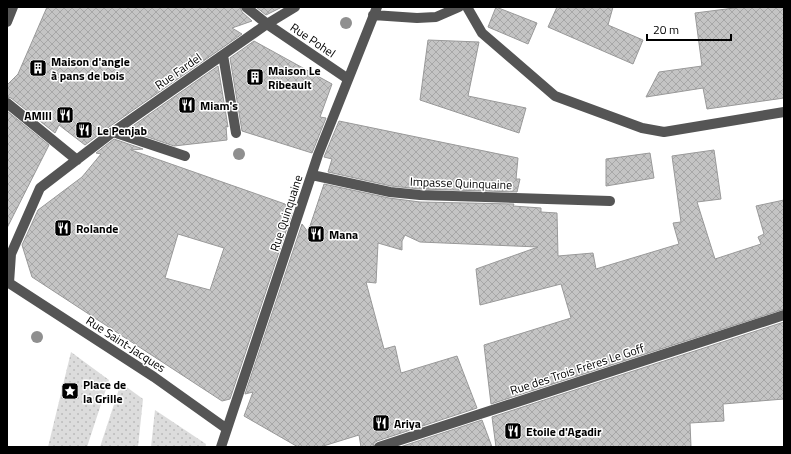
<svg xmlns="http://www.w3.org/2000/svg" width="791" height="454" viewBox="0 0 791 454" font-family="'Titillium Web',sans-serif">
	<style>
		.grass { fill: url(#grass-dots) }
		.building { fill: url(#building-cross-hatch); stroke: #999; fill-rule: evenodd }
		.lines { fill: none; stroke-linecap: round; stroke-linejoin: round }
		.minor { stroke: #555; stroke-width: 10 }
		.tree { fill: #8f8f8f }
		.labels { text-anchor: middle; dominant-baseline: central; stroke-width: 3; stroke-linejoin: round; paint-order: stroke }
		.street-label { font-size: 12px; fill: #000; stroke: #fff }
		.poi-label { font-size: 12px; font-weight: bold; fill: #000; stroke: #fff; text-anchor: start }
	</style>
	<defs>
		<pattern id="grass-dots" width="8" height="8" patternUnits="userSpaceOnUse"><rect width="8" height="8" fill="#dcdcdc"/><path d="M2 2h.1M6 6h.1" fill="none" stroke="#bbb" stroke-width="1.8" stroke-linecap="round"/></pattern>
		<pattern id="building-cross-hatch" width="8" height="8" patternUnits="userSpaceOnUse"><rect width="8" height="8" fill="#c4c4c4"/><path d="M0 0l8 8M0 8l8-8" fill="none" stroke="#a7a7a7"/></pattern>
	</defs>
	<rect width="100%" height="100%" fill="#fff"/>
	<path class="grass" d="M71 352 109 380 87 447H48Z
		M121 383 143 399 138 447H100Z
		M155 410 206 444 205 447H151Z"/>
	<path class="building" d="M47 7H240L242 12 252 21 232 28 242 34 109 127 85 145 59 125 55 133 11 98 7 97V85L18 74Z
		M256 7H282L266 15Z
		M496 7 537 23 528 44 488 27Z
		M557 7H613L608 25 643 40 633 64 548 27Z
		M742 7H784V98L707 109 703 88 646 97 659 72 702 66 695 13Z
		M428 40 479 42 468 96 526 108 519 133 420 100Z
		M254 41 332 84 320 117 326 118 312 153 242 131 230 58Z
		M218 66 228 127 226 126 227 140 174 146 127 130Z
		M7 111 49 145 7 228Z
		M339 121 518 158 516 179H520L517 192 420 189 391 186 328 172 332 159 324 157Z
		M114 139 143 149 131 150 285 204 292 213 230 399 222 401 32 277 22 245 38 210 82 177 101 154 96 153ZM178 234 224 248 210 290 165 278Z
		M714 150 721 199 697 202 715 259 761 244 758 237 764 234 756 206 784 200V309L491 404 484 345 571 318 561 284 480 305 476 269 538 247 420 242 405 235 402 241V250L378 243 376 283 366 282 384 349 395 346 401 373 457 356 477 408 377 441 374 443 373 447H361L359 435 320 447H298L244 416 253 392 245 394 302 224 308 232 324 184 389 198 420 202 514 204 513 206 541 208V212L557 213 558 256 593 253 596 269 679 244 673 223 681 222 672 156Z
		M650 153 654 178 606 186V159Z
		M784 322V399L723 404 724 421 690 423 691 447H496L492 417Z
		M482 420 492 447H400Z"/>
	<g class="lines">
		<path class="minor" d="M246 7 267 24 348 79
			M467 7 482 33 555 96 642 128 664 132 784 112
			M373 15 417 18 436 17 459 7
			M7 22 13 7
			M223 55 236 133
			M7 103 77 160
			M113 132 185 156
			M312 175 390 192 420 195 610 201
			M9 283 11 254 40 188 113 132 267 24 295 7
			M9 283 154 377 227 429
			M221 447 318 155 377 7
			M379 447 784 315"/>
	</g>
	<g class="tree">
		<circle cx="346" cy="23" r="6"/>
		<circle cx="239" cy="154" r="6"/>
		<circle cx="37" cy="337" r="6"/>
	</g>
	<defs>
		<symbol id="building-square" viewBox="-11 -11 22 22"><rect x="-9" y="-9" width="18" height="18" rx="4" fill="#000" stroke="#fff"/><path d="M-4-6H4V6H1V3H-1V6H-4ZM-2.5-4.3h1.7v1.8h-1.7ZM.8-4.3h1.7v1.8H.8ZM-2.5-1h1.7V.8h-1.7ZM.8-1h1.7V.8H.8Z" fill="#fff"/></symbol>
		<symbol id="restaurant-square" viewBox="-11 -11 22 22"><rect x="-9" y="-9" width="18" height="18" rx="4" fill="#000" stroke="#fff"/><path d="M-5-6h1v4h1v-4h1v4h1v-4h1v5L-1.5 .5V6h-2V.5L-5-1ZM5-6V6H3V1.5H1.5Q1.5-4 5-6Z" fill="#fff"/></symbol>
		<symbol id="sight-square" viewBox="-11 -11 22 22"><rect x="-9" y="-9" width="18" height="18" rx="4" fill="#000" stroke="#fff"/><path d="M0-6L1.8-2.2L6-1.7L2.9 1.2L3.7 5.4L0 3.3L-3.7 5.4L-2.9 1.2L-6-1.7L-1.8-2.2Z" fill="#fff"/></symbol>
	</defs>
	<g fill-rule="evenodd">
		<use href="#building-square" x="28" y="58" width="20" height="20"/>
		<use href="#building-square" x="245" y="67" width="20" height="20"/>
		<use href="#restaurant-square" x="177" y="95" width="20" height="20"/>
		<use href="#restaurant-square" x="55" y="105" width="20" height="20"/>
		<use href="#restaurant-square" x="74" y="120" width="20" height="20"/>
		<use href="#restaurant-square" x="53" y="218" width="20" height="20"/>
		<use href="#restaurant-square" x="306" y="224" width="20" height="20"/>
		<use href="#sight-square" x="60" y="381" width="20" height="20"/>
		<use href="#restaurant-square" x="371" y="413" width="20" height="20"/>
		<use href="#restaurant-square" x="503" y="421" width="20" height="20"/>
	</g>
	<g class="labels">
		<g class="street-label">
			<text transform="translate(313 40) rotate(34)">Rue Pohel</text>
			<text transform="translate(178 71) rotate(-35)">Rue Fardel</text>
			<text transform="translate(461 183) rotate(2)">Impasse Quinquaine</text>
			<text transform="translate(286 213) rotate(-72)">Rue Quinquaine</text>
			<text transform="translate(126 344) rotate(33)">Rue Saint-Jacques</text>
			<text transform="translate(577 369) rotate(-18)">Rue des Trois Frères Le Goff</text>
		</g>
		<g class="poi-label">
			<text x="51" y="61">Maison d'angle<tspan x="51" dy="14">à pans de bois</tspan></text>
			<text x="268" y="70">Maison Le<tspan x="268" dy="14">Ribeault</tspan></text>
			<text x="200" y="105">Miam's</text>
			<text x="52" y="115" text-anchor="end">AMIII</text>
			<text x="97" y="130">Le Penjab</text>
			<text x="76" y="228">Rolande</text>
			<text x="329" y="234">Mana</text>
			<text x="83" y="384">Place de<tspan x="83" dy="14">la Grille</tspan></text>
			<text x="394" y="423">Ariya</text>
			<text x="526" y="431">Etoile d'Agadir</text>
		</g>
	</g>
	<rect width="791" height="454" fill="none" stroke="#000000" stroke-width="16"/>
	<path d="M647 34v6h84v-6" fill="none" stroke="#000000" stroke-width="2"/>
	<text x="653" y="34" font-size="12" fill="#000000" stroke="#ffffff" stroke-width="3" paint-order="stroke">20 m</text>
</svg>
